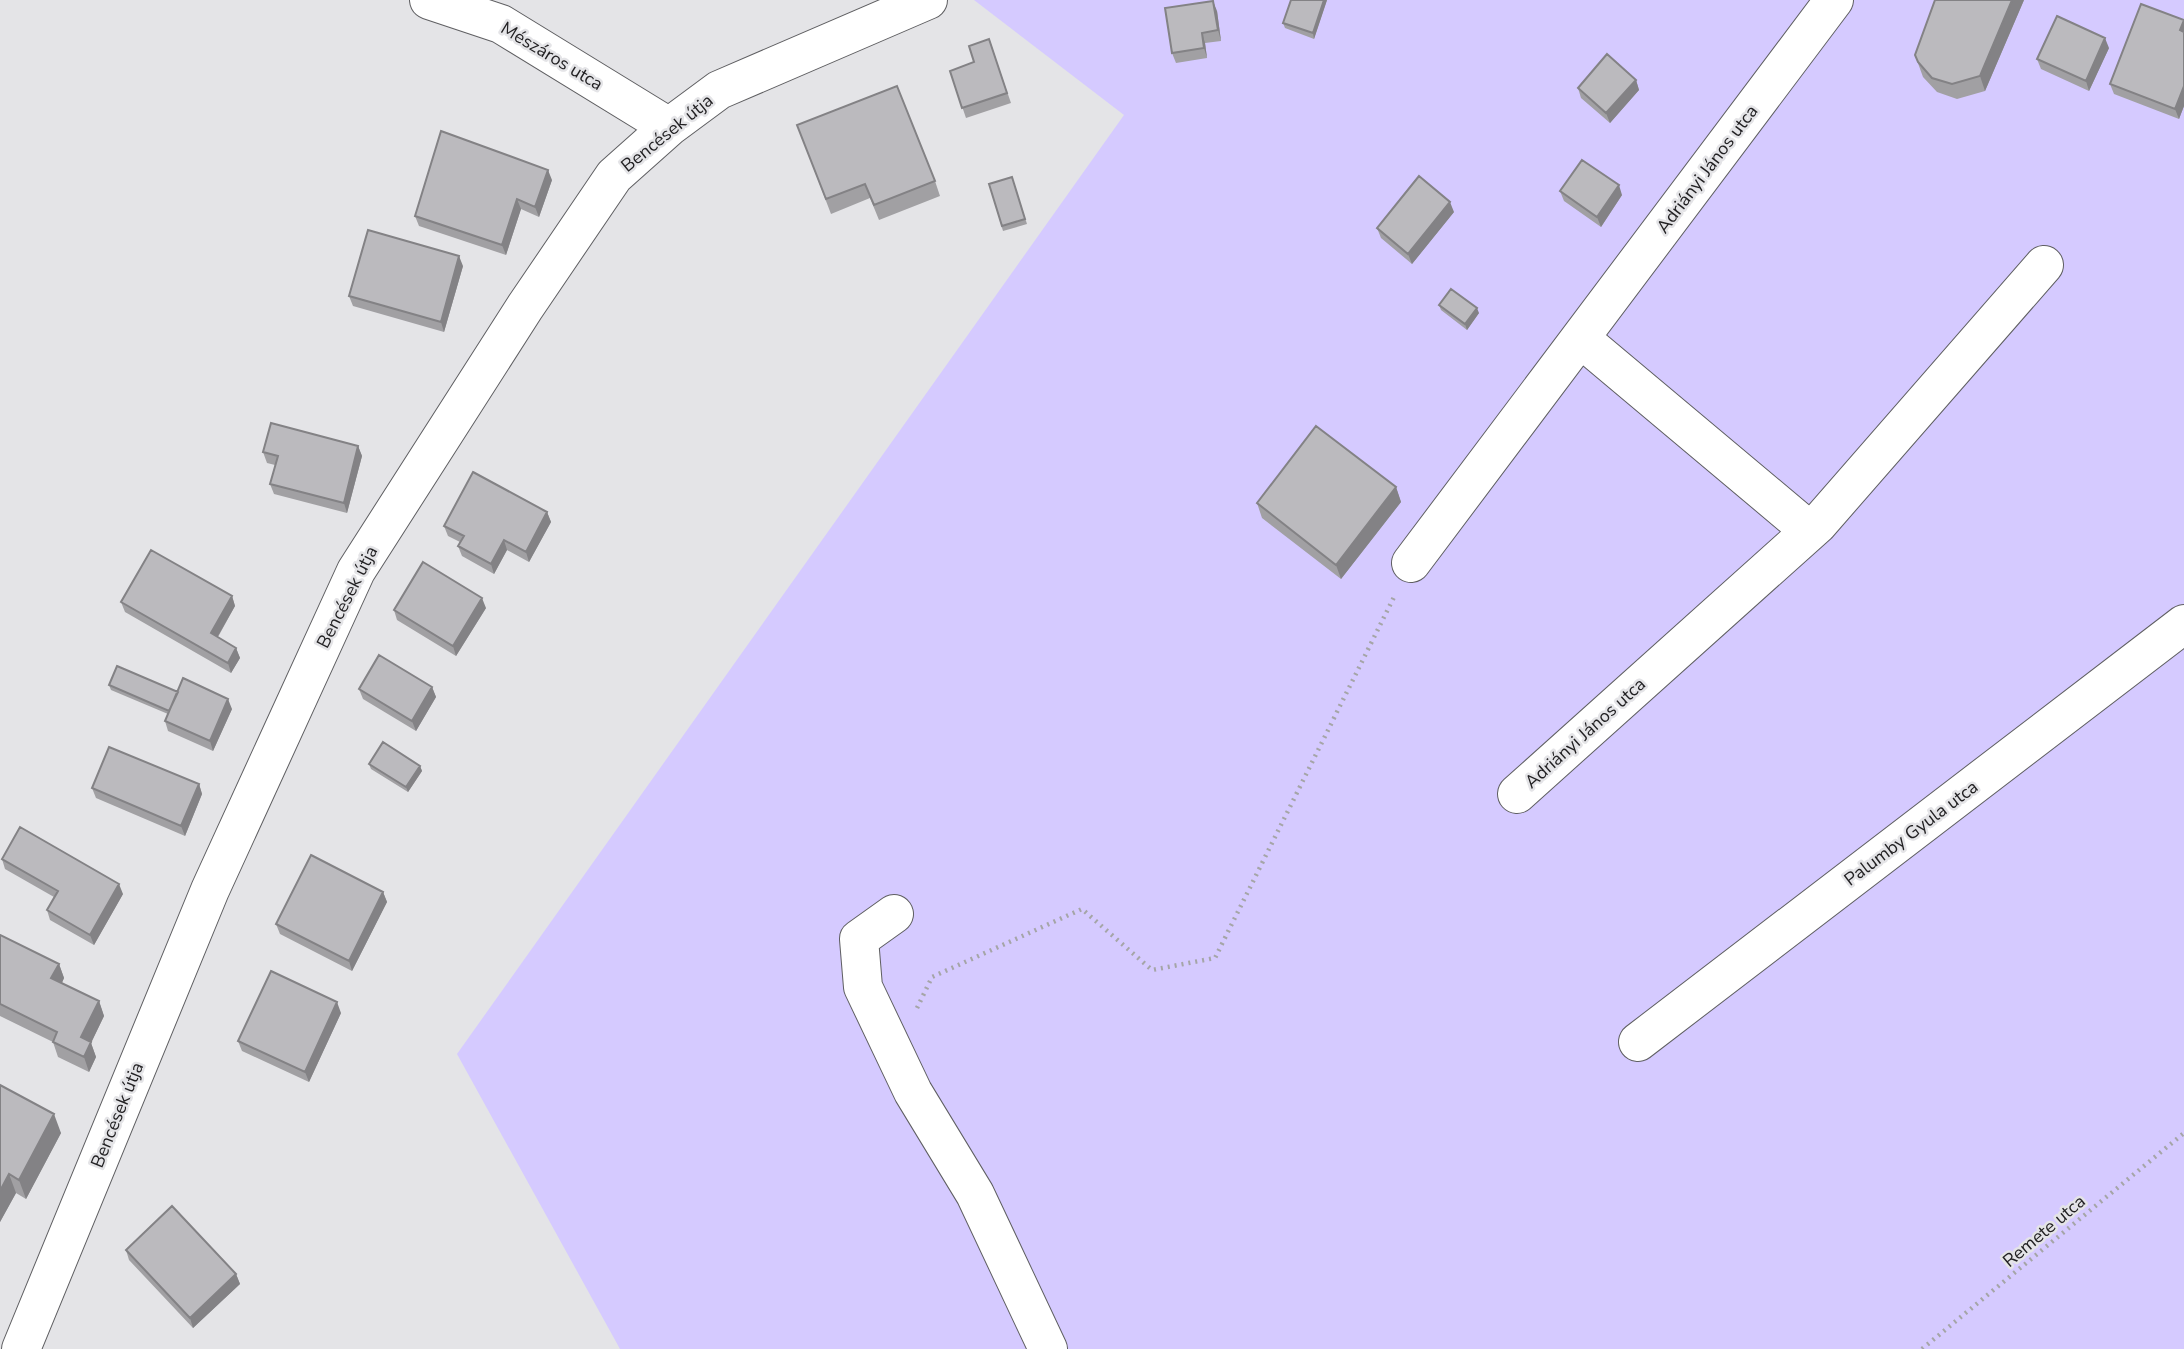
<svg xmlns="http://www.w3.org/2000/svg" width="2184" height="1349" viewBox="0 0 2184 1349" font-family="'Nunito Sans',sans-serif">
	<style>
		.green { fill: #d5caff }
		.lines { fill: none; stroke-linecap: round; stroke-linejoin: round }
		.minor-casing { stroke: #5f5f62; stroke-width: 40 }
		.path { stroke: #a5a5a7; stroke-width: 4.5; stroke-dasharray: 2 5; stroke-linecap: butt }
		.minor { stroke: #fff; stroke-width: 38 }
		.wall { fill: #a1a0a3 }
		.shaded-wall { fill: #838285 }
		.building { fill: #bbbabe; stroke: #838285; stroke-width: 2 }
		.labels { text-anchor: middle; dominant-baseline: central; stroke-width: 5; stroke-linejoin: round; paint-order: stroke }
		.street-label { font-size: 18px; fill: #222123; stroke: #e4e4e7 }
	</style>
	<rect width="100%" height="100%" fill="#e4e4e7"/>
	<path class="green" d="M974 0H2184V1349H620L457 1054 1124 115Z"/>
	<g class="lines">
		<defs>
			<path id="minor" d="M429 0 501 24 669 127
				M1580 338 1810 531
				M1411 563 1834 0
				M1517 794 1818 524 2044 265
				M894 914 859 939 863 987 913 1092 975 1194 1048 1349
				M1638 1042 2184 624
				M21 1349 210 890 356 571 525 307 614 176 669 127 719 90 928 0"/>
		</defs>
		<use href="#minor" class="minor-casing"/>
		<path class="path" d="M917 1008 932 977 1082 909 1152 970 1215 958 1395 595
			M1922 1349 2184 1133"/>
		<use href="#minor" class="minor"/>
	</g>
	<path class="wall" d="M1327 0 1314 39 1285 28 1283 23Z
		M2024 0 1985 91 1957 99 1937 92 1923 77 1915 55Z
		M1217 11 1221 41 1205 43 1207 58 1176 63 1172 53Z
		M2184 20V106L2179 119 2114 94 2110 84Z
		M989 39 1011 103 966 118 950 71 974 62Z
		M2109 48 2089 91 2041 69 2037 59Z
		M1636 80 1639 90 1610 123 1581 98 1578 88Z
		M797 125 935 181 940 196 879 220 870 198 831 214Z
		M1012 177 1027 224 1003 231 989 184Z
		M552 180 539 217 521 209 506 255 419 226 415 216Z
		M1560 191 1622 195 1601 227 1564 201Z
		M1454 212 1412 264 1381 238 1377 228Z
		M463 266 444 332 353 306 349 296Z
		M1439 305 1479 313 1467 330 1441 310Z
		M358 446 362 456 347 513 274 494 270 484 275 465 267 463 263 452Z
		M1396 487 1401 502 1341 579 1262 518 1257 503Z
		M547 512 551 522 529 562 507 550 494 574 462 556 458 546 460 542 448 536 444 526Z
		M232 596 235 606 218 637 236 648 240 658 231 673 125 612 121 602Z
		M486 608 456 656 397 620 394 610Z
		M109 685 178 692 232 709 213 751 168 731 165 721 168 714 111 690Z
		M432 687 436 697 416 731 363 699 359 689Z
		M369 764 420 766 422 771 408 792 371 769Z
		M199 784 202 794 185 836 96 798 92 788Z
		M2 859 123 894 94 945 50 920 47 910 54 897 5 869Z
		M383 892 387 902 352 971 280 934 276 924Z
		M0 935 59 964 64 978 62 983 99 1001 104 1016 91 1043 96 1057 89 1072 58 1057 53 1042 0 1016Z
		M341 1013 309 1082 242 1051 238 1041Z
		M0 1085 61 1133 26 1199 16 1193 0 1222Z
		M126 1250 236 1274 240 1284 193 1328 129 1260Z"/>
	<path class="shaded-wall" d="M1324 0H1327L1314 39 1313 33Z
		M2012 0H2024L1985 91 1980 76Z
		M1213 1 1217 11 1221 41 1218 30Z
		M2184 20V39L2180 30Z
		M1202 33 1205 43 1207 58 1204 48Z
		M2105 38 2109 48 2089 91 2086 81Z
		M1636 80 1639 90 1610 123 1606 113Z
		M2184 86V106L2179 119 2175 109Z
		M548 170 552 180 539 217 535 207Z
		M1619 185 1622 195 1601 227 1597 217Z
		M517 199 521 209 506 255 502 245Z
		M1450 202 1454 212 1412 264 1408 254Z
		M459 256 463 266 444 332 441 322Z
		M1477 308 1479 313 1467 330 1465 324Z
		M358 446 362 456 347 513 344 503Z
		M1396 487 1401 502 1341 579 1336 565Z
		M547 512 551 522 529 562 526 552Z
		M504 540 507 550 494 574 491 564Z
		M232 596 235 606 214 643 211 633Z
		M482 598 486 608 456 656 453 646Z
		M236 648 240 658 231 673 228 663Z
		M432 687 436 697 416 731 412 721Z
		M228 699 232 709 213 751 210 741Z
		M420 766 422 771 408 792 406 787Z
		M199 784 202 794 185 836 181 826Z
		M119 884 123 894 94 945 90 935Z
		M383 892 387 902 352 971 349 961Z
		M59 964 64 978 57 993 51 978Z
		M99 1001 104 1016 91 1043 96 1057 89 1072 84 1057 81 1037Z
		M337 1002 341 1013 309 1082 305 1072Z
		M54 1114 61 1133 26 1199 19 1180Z
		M9 1174 16 1193 0 1222V1191Z
		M236 1274 240 1284 193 1328 190 1318Z"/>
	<path class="building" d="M1291 0H1324L1313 33 1283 23Z
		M1935 0H2012L1980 76 1952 84 1932 78 1918 62 1915 55Z
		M1213 1 1218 30 1202 33 1204 48 1172 53 1165 8Z
		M2141 4 2184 20 2180 30 2184 32V86L2175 109 2110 84Z
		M2057 16 2105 38 2086 81 2037 59Z
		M989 39 1007 93 962 108 950 71 974 62 969 46Z
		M1607 54 1636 80 1606 113 1578 88Z
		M897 86 935 181 874 205 865 184 826 199 797 125Z
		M441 131 548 170 535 207 517 199 502 245 415 216Z
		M1582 160 1619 185 1597 217 1560 191Z
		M1419 176 1450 202 1408 254 1377 228Z
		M1012 177 1025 219 1002 226 989 184Z
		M368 230 459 256 441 322 349 296Z
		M1451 289 1477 308 1465 324 1439 305Z
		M271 423 358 446 344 503 270 484 278 456 263 452Z
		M1316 426 1396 487 1336 565 1257 503Z
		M473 472 547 512 526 552 504 540 491 564 458 546 464 536 444 526Z
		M151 550 232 596 211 633 236 648 228 663 121 602Z
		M423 562 482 598 453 646 394 610Z
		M379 655 432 687 412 721 359 689Z
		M117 666 178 692 169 711 109 685Z
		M183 678 228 699 210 741 165 721Z
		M383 742 420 766 406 787 369 764Z
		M109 747 199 784 181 826 92 788Z
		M20 827 119 884 90 935 47 910 58 891 2 859Z
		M311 855 383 892 349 961 276 924Z
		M0 935 59 964 51 978 99 1001 81 1037 91 1042 84 1057 53 1042 57 1032 0 1004Z
		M271 971 337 1002 305 1072 238 1041Z
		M0 1085 54 1114 19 1180 9 1174 0 1191Z
		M172 1206 236 1274 190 1318 126 1250Z"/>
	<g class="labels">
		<g class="street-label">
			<text transform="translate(552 56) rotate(31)">Mészáros utca</text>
			<text transform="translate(667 133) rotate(-39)">Bencések útja</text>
			<text transform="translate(1707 169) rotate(-53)">Adriányi János utca</text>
			<text transform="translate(347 597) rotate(-63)">Bencések útja</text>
			<text transform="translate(1585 733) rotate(-42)">Adriányi János utca</text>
			<text transform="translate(1911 833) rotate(-37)">Palumby Gyula utca</text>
			<text transform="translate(117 1115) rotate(-68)">Bencések útja</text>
			<text transform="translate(2044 1231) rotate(-40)">Remete utca</text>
		</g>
	</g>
</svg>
